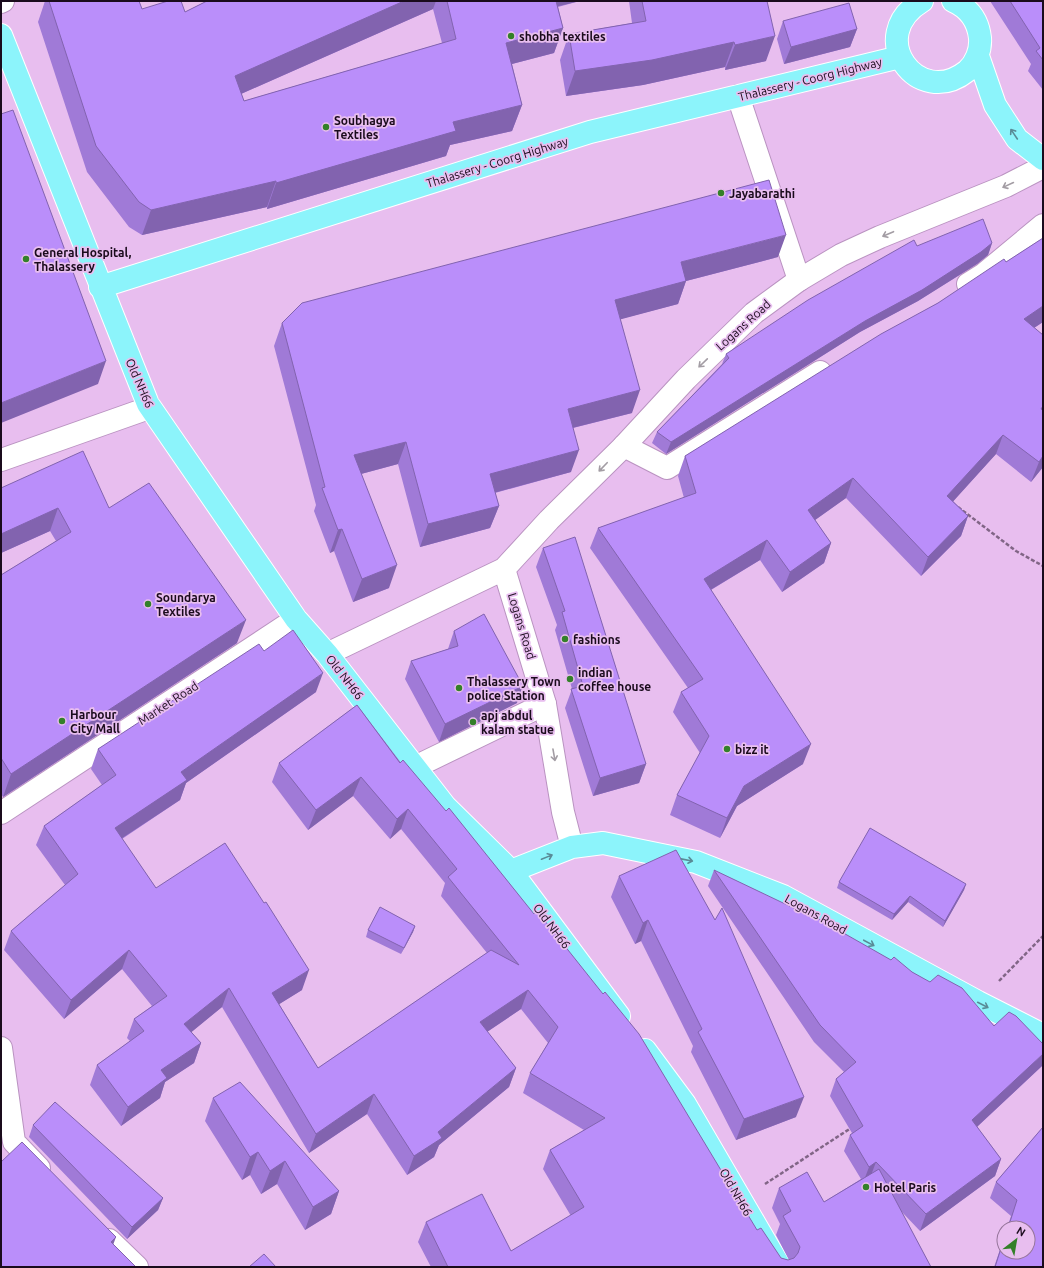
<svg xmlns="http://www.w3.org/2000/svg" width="1044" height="1268" viewBox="0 0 1044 1268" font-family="Ubuntu,sans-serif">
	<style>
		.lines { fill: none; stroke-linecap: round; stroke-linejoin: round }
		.minor-casing { stroke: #ba93c1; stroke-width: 24 }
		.tertiary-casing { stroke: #ba93c1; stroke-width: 24 }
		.primary-casing { stroke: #fff; stroke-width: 24 }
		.path { stroke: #816586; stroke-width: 2.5; stroke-dasharray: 4 2; stroke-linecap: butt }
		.minor { stroke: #fff; stroke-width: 22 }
		.tertiary { stroke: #fff; stroke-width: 22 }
		.primary { stroke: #8cf4fb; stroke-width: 22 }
		.wall { fill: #a07ad7; fill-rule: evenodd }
		.shaded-wall { fill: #8263af }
		.building { fill: #ba8efa; stroke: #8263af }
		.oneway { stroke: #598b97 }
		.oneway2 { stroke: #a39da4 }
		.poi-dot { fill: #338029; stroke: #e8beef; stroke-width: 1.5 }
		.labels { text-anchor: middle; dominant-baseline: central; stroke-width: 3.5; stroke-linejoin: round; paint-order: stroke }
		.poi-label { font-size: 12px; font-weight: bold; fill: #1a0b1c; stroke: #e8beef; text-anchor: start }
		.street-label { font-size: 12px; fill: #1a0b1c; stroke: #e8beef }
	</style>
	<rect width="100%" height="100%" fill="#e8beef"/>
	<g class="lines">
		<defs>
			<path id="minor" d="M1 2 3 1
				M738 96 799 280
				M968 284 984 274 1043 225
				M624 446 667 468 820 372
				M1 460 143 410 148 404
				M415 767 545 704
				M1 813 296 619
				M1 1048 14 1142 39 1168
				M109 1240 137 1267"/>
			<path id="tertiary" d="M504 569 545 704 563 812 572 847
				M327 654 504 569 549 520 624 446 686 379 754 313 799 280 841 255 880 237 1006 186 1043 167"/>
			<path id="primary" d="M922 1C864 36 918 110 967 71 976 63 981 50 980 38 978 20 969 8 953 1
				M1 35 148 404 296 619 327 654 445 806 511 871 619 1016
				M978 56 995 105 1017 139 1043 159
				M100 287 590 132 900 57
				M511 871 572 847 603 843 696 862 783 896 978 1002 1043 1035
				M645 1050 685 1104 780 1267"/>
		</defs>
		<use href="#minor" class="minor-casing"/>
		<use href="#tertiary" class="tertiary-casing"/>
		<use href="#primary" class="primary-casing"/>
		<path class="path" d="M958 507 1016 551 1043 566
			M999 981 1043 936
			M765 1184 851 1128"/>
		<use href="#minor" class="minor"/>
		<use href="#tertiary" class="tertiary"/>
		<use href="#primary" class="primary"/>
	</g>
	<path class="wall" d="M45 1H139L142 9 185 12 207 1H580L558 7 563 28 554 53 512 64 522 105 512 131 450 145 446 156 267 209V207L142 235 129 227 87 172 38 22ZM433 9 442 43 244 101 241 94Z
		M629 1H767L766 61 725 70V67L643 85 566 96 560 60 569 34 632 23Z
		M990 1H1043V90L1028 71 1031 64Z
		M783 21 857 29 850 47 784 64 777 39Z
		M1043 238V322L1034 328 1043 335V467L1031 482 996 454 953 501 968 516 961 536 921 576 846 498 815 520 831 543 824 563 782 592 760 560 711 590 803 764 737 806 720 838 670 815 677 795 700 753 673 712 681 692 688 688 590 548 598 528 684 498 678 476 685 456 938 303 1006 262Z
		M992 243 988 255 977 264 918 301 860 332 666 454 652 443 657 432 722 364 726 354 917 246Z
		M778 257 686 281 678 304 620 319 632 413 573 428 571 472 495 493 499 506 490 528 420 547 398 464 361 474 389 588 353 602 334 551 330 553 314 511 316 505 274 346 282 323Z
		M1 488 109 508 237 643 3 797 1 794V575L56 541 50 531 1 553Z
		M543 548 646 764 639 783 593 796 565 708 572 689 555 630 557 625 536 567Z
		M454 631 517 703 439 742 405 679 411 661 448 649Z
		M264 651 316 692 186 783 180 800 122 839 156 888 302 990 279 1004 318 1068 487 953 441 896 445 883 401 829 390 839 353 796 308 830 272 782 279 763 357 705 757 1230 781 1258 788 1260H789L776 1235 780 1224 772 1208 779 1188 824 1202 861 1179 844 1151 850 1135 852 1133 830 1096 836 1079 844 1072 814 1042 708 886 714 870 912 972 994 1026 1042 1066 977 1127 1001 1159 995 1176 920 1231 901 1211 931 1267H431L418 1242 426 1222 511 1251 571 1216 543 1169 550 1150 584 1130 523 1093 530 1073 548 1043 521 1009 487 1032 516 1068 509 1087 439 1145 434 1157 407 1175 367 1114 309 1153 222 1007 191 1032 201 1043 194 1063 165 1082 160 1098 121 1126 90 1085 97 1065 130 1041 127 1038 134 1019 152 1006 122 969 64 1019 4 950 11 931 65 885 36 845 44 826 102 785 91 769 98 749Z
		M619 876 796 1117 736 1140 691 1052 693 1046 641 941 635 944 611 897Z
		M839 882 966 884 964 890 943 927 908 902 892 920 837 888Z
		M415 926 413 932 401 954 366 937 368 930Z
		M213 1098 339 1191 331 1214 305 1230 277 1184 261 1194 250 1175 242 1180 205 1121Z
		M33 1125 163 1198 158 1210 127 1239 29 1137Z
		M1043 1127V1267H994L1004 1238V1252L1028 1228H1007L1011 1216 990 1198 996 1182Z"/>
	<path class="shaded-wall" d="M404 1H436L433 9 225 101 235 76Z
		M546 1H580L542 10Z
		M563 28 554 53 497 68 506 43Z
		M857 29 850 47 784 64 791 47Z
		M775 36 766 61 725 70 735 45Z
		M734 42 725 67 643 85 566 96 575 71Z
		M522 105 512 131 450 145 446 156 267 209 276 183 453 122Z
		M276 181 267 207 142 235 151 210Z
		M786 235 778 257 686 281 678 304 607 323 615 300 681 262Z
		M992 243 988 255 977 264 918 301 860 332 666 454 671 442 865 321Z
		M1043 306V322L1017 339 1024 319Z
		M106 361 98 384 1 423V403Z
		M640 390 632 413 560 431 568 409Z
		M1003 435 996 454 940 516 947 496Z
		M406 442 398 464 346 478 354 455Z
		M579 450 571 472 482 496 490 474Z
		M1043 456V467L1031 482 1039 462Z
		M853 478 846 498 801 530 808 510Z
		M499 506 490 528 420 547 428 524Z
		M58 508 50 531 1 553V534Z
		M968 516 961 536 921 576 928 557Z
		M342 529 334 551 330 553 338 530Z
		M767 540 760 560 697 598 704 579Z
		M831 543 824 563 782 592 790 572Z
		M397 565 389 588 353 602 362 579Z
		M246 620 237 643 3 797 11 774Z
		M323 673 316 692 186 783 180 800 107 848 115 828 181 772Z
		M523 686 517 703 439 742 445 724Z
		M811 744 803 764 737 806 720 838 727 818 744 786Z
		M646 764 639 783 593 796 600 778Z
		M361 777 353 796 308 830 316 810Z
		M408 809 401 829 390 839 397 819Z
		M966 884 964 890 943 927 945 921Z
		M910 896 908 902 892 920 894 914Z
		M648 920 641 941 635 944 643 923Z
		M415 926 413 932 401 954Z
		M129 950 122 969 64 1019 71 1000Z
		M309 970 302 990 265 1013 272 993Z
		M229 988 222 1007 177 1044 184 1024Z
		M528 990 521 1009 472 1042 480 1022Z
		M201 1043 194 1063 165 1082 160 1098 121 1126 128 1107 161 1070Z
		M1043 1054V1062L1042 1066 966 1137 972 1120Z
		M516 1068 509 1087 439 1145 434 1157 407 1175 414 1156 438 1132Z
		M374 1094 367 1114 309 1153 316 1134Z
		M804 1097 796 1117 736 1140 744 1119Z
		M258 1152 250 1175 242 1180 250 1157Z
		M1001 1159 995 1176 920 1231 926 1214Z
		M285 1161 277 1184 261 1194 270 1171Z
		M876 1162 870 1178 863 1183 869 1167Z
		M339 1191 331 1214 305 1230 313 1207Z
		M163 1198 158 1210 127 1239 132 1227Z
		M116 1237 109 1256 111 1242Z"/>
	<path class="building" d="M49 1H139L142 9 168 1H181L185 12 207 1H404L235 76 244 101 456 39 447 1H556L563 28 506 43 522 105 453 122 456 131 276 183V181L151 210 139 202 96 146Z
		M642 1H767L775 36 735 45 734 42 652 60 575 71 569 34 646 21Z
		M1010 1H1043V60L1036 51 1040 48Z
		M849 3 857 29 791 47 783 21Z
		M13 110 106 361 1 403V114Z
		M769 180 786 235 681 262 686 281 615 300 640 390 568 409 579 450 490 474 499 506 428 524 406 442 354 455 397 565 362 579 342 529 338 530 322 488 325 487 282 323 302 303Z
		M983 219 992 243 981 252 922 290 865 321 671 442 657 432 729 358 726 354 808 300 914 240 917 246Z
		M1043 238V306L1024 319 1043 335V406L1041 409 1043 410V456L1039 462 1003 435 947 496 968 516 928 557 853 478 808 510 831 543 790 572 767 540 704 579 811 744 744 786 727 818 677 795 709 736 681 692 703 679 598 528 696 493 685 456 881 334 938 303 1004 259 1006 262Z
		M83 451 109 508 149 483 246 620 11 774 1 758V575L71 532 58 508 1 534V488Z
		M575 537 646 764 600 778 571 689 583 686 562 612 565 611 543 548Z
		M484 614 523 686 445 724 411 661 458 646 454 631Z
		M293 630 323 673 181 772 187 780 115 828 156 888 225 843 264 903 266 902 309 970 272 993 318 1068 491 950 519 965 448 877 457 869 408 809 397 819 361 777 316 810 279 763 357 705 400 763 403 760 446 811 449 808 534 914 537 911 603 994 605 992 639 1034 757 1230 761 1228 781 1258 788 1260 794 1258 798 1253 800 1247 783 1216 791 1211 779 1188 807 1172 824 1202 879 1169 931 1267H448L426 1222 482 1194 511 1251 584 1207 550 1150 605 1118 530 1073 558 1027 528 990 480 1022 516 1068 438 1132 442 1138 414 1156 374 1094 316 1134 229 988 184 1024 201 1043 161 1070 167 1078 128 1107 97 1065 144 1031 134 1019 167 996 129 950 71 1000 11 931 78 874 44 826 116 775 98 749 259 644 264 651Z
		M870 828 966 884 945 921 910 896 894 914 839 882Z
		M676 850 715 920 722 908 804 1097 744 1119 698 1032 702 1029 648 920 643 923 619 876Z
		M714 870 802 912 803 910 891 960 894 957 912 972 930 982 938 975 962 988 994 1026 1009 1012 1016 1016 1043 1044V1054L972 1120 1001 1159 926 1214 876 1162 869 1167 850 1135 863 1126 836 1079 856 1062 820 1025Z
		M380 907 415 926 404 948 368 930Z
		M240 1082 339 1191 313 1207 285 1161 270 1171 258 1152 250 1157 213 1098Z
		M55 1102 163 1198 132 1227 33 1125Z
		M1043 1127V1267H995L1004 1239V1252H1028V1228H1008L1017 1200 996 1182Z
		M22 1142 116 1237 111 1242 136 1267H1V1162Z
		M264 1254 276 1267H249Z"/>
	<defs><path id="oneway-shaft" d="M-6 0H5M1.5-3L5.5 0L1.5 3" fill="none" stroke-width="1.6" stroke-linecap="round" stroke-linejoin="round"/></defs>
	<g class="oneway">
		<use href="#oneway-shaft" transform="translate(1014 134) rotate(-124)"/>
		<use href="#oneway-shaft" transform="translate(547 857) rotate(-22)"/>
		<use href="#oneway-shaft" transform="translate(687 860) rotate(11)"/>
		<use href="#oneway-shaft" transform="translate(869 943) rotate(28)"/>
		<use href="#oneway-shaft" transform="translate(983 1005) rotate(27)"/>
	</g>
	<g class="oneway2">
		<use href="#oneway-shaft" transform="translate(1008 185) rotate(155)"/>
		<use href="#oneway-shaft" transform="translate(888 234) rotate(157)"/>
		<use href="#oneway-shaft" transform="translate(703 363) rotate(136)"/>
		<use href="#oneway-shaft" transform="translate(603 467) rotate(134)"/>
		<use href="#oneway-shaft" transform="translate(554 755) rotate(80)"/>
	</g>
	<g class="poi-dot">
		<circle cx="511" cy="36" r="4"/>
		<circle cx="326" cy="127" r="4"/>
		<circle cx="721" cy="193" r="4"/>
		<circle cx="26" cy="259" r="4"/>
		<circle cx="148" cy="604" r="4"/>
		<circle cx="565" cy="639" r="4"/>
		<circle cx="570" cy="679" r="4"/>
		<circle cx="459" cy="688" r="4"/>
		<circle cx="62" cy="721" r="4"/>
		<circle cx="473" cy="722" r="4"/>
		<circle cx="727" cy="749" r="4"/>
		<circle cx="866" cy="1187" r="4"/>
	</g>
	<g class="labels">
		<g class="poi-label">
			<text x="519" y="36">shobha textiles</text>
			<text x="334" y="120">Soubhagya<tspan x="334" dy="14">Textiles</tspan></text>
			<text x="729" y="193">Jayabarathi</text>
			<text x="34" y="252">General Hospital,<tspan x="34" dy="14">Thalassery</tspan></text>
			<text x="156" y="597">Soundarya<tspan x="156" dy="14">Textiles</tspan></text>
			<text x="573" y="639">fashions</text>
			<text x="578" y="672">indian<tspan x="578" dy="14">coffee house</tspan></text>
			<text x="467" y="681">Thalassery Town<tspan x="467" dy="14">police Station</tspan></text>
			<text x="70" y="714">Harbour<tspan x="70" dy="14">City Mall</tspan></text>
			<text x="481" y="715">apj abdul<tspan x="481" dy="14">kalam statue</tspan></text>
			<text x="735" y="749">bizz it</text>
			<text x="874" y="1187">Hotel Paris</text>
		</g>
		<g class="street-label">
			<text transform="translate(810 79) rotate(-14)">Thalassery - Coorg Highway</text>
			<text transform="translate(497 162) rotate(-17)">Thalassery - Coorg Highway</text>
			<text transform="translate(743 325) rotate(-42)">Logans Road</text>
			<text transform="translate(140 383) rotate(66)">Old NH66</text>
			<text transform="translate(522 626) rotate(73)">Logans Road</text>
			<text transform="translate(345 677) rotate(52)">Old NH66</text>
			<text transform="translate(168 703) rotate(-33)">Market Road</text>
			<text transform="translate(816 914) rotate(29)">Logans Road</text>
			<text transform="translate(552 926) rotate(53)">Old NH66</text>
			<text transform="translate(736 1192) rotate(60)">Old NH66</text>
		</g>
	</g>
	<rect width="1044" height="1268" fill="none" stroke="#1a0b1c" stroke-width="4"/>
	<g transform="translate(1016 1240) rotate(31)"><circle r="19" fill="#e8beef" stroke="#96769b"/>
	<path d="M0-3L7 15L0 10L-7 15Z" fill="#338029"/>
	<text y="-6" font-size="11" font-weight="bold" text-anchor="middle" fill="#1a0b1c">N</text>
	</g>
</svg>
